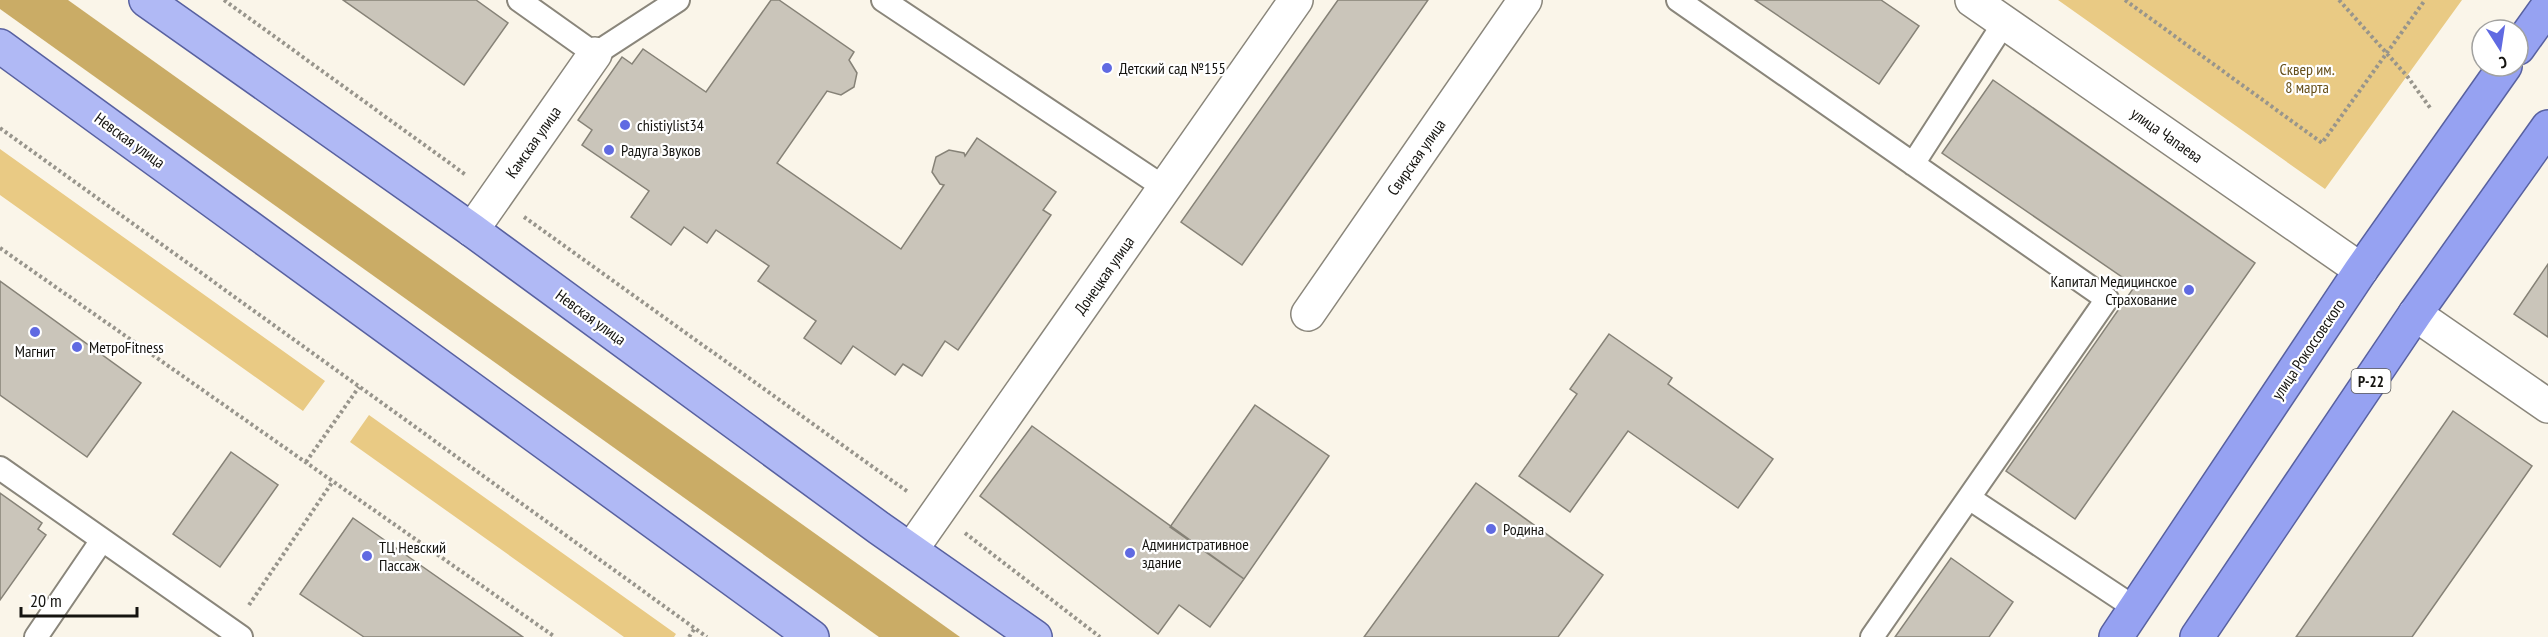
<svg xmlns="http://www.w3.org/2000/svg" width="2548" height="637" viewBox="0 0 2548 637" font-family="'PT Sans Narrow',sans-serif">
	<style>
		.green { fill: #e9ca84 }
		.forest { fill: #caac66 }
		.building { fill: #cac5ba; stroke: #868277; stroke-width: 1.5 }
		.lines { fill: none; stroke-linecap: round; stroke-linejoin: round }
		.service-casing { stroke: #8a867b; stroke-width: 26 }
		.minor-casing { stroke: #8a867b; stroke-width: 36 }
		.primary-casing { stroke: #5861a0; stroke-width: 36 }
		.trunk-casing { stroke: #5861a0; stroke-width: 36 }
		.path { stroke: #98958c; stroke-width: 4; stroke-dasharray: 3 3; stroke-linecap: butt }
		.service { stroke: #fff; stroke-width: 22 }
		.minor { stroke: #fff; stroke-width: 33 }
		.primary { stroke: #b0b9f5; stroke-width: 33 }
		.trunk { stroke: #96a2f2; stroke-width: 33 }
		.poi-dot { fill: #606ae2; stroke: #fff; stroke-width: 2 }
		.labels { text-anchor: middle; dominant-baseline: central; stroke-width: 4.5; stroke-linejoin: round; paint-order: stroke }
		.shield { fill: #fff; stroke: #5b5a58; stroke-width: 1.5 }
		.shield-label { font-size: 15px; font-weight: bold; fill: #151410 }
		.poi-label { font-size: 16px; fill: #151410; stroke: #fff; text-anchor: start }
		.park-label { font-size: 16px; fill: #66501b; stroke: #fff }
		.street-label { font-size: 16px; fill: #151410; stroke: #fff }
	</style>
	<rect width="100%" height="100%" fill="#faf5e9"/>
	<path class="green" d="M2058 0H2462L2325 189Z
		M0 149 325 381 303 411 0 195Z
		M369 415 676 634 674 637H624L350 442Z"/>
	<path class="forest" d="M0 0H68L960 637H879L0 9Z"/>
	<path class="building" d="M343 0H476L508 23 464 85Z
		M771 0H779L854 52 849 60 857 73 854 87 841 95 827 91 777 163 901 249 944 185 940 184 932 172 936 157 949 150 964 153 965 156 977 138 1056 192 1043 210 1051 215 958 350 945 341 922 376 903 364 895 375 853 346 841 364 804 338 816 321 758 281 769 266 716 230 707 243 684 227 671 245 631 217 649 191 582 145 592 130 578 120 622 57 632 64 643 49 706 92Z
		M1338 0H1428L1242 265 1181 222Z
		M1755 0H1881L1919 26 1879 84Z
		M1993 80 2255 263 2075 519 2006 471 2135 286 1942 153Z
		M2548 264V337L2514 314Z
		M0 281 141 383 87 457 0 395Z
		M1609 334 1672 378 1668 384 1773 459 1738 508 1628 431 1570 512 1519 476 1577 394 1570 389Z
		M1255 405 1329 456 1244 579 1170 527Z
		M2453 411 2532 466 2412 637H2296Z
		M1032 426 1244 579 1210 627 1179 605 1158 634 980 496Z
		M231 452 278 485 220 567 173 534Z
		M1476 483 1603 575 1558 637H1364Z
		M0 493 42 523 38 529 46 535 0 600Z
		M353 518 523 637H364L300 594Z
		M1951 558 2013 602 1989 637H1895Z"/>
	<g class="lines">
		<defs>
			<path id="service" d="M519 0 595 54 678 0
				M883 0 1165 188
				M1678 0 2107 299 1872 637
				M1913 164 2004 23
				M0 468 241 637
				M1969 498 2135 608
				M36 637 102 540"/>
			<path id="minor" d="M1972 0 2361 270
				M472 230 595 54
				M1308 314 1525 0
				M2415 314 2548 406
				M911 550 1296 0"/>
			<path id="primary" d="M146 0 472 230 879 528 1035 637
				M0 46 812 637"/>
			<path id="trunk" d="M2518 48 2548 6
				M2116 637 2361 270 2505 66
				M2197 637 2415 314 2548 127"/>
		</defs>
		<use href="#service" class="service-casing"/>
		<use href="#minor" class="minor-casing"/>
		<use href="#primary" class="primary-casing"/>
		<use href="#trunk" class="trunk-casing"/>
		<path class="path" d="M224 0 466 175
			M2125 0 2322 143 2425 0
			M2339 0 2407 76 2431 109
			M0 128 707 637
			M524 217 908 492
			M0 248 555 637
			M306 462 359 387
			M965 533 1100 637
			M249 605 333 481
			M689 637 695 628"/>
		<use href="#service" class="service"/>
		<use href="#minor" class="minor"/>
		<use href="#primary" class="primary"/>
		<use href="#trunk" class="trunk"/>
	</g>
	<g class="poi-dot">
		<circle cx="1107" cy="68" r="6"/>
		<circle cx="625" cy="125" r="6"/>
		<circle cx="609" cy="150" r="6"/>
		<circle cx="2189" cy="290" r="6"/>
		<circle cx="35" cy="332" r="6"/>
		<circle cx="77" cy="347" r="6"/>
		<circle cx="1491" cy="529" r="6"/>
		<circle cx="1130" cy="553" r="6"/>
		<circle cx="367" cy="556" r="6"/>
	</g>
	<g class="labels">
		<rect class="shield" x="2351.5" y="369" width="39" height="24" rx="4.5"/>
		<g class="shield-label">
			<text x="2371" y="381">Р-22</text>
		</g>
		<g class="poi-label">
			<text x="1119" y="68">Детский сад №155</text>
			<text x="637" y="125">chistiylist34</text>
			<text x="621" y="150">Радуга Звуков</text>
			<text x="2177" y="281" text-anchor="end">Капитал Медицинское<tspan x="2177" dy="18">Страхование</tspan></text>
			<text x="89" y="347">МетроFitness</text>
			<text x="35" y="351" text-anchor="middle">Магнит</text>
			<text x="1503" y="529">Родина</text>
			<text x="1142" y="544">Административное<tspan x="1142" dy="18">здание</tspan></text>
			<text x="379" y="547">ТЦ Невский<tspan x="379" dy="18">Пассаж</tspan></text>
		</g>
		<g class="park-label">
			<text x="2307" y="69">Сквер им.<tspan x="2307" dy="18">8 марта</tspan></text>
		</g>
		<g class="street-label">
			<text transform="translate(2167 135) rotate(35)">улица Чапаева</text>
			<text transform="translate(130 140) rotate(36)">Невская улица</text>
			<text transform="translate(533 142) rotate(-55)">Камская улица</text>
			<text transform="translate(1416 157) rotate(-55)">Свирская улица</text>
			<text transform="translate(1104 275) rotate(-55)">Донецкая улица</text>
			<text transform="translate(591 317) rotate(36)">Невская улица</text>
			<text transform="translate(2308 349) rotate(-56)">улица Рокоссовского</text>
		</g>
	</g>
	<g transform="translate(2500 48) rotate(168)"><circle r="28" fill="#ffffff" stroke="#a1a19f" stroke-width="1.5"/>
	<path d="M0-4.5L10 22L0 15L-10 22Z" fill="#606ae2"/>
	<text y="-9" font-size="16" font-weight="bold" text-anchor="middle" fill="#151410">С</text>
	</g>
	<path d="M21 607v9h116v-9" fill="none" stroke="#151410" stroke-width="3"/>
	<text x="30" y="607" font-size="18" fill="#151410" stroke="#ffffff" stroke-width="4.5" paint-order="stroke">20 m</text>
</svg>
